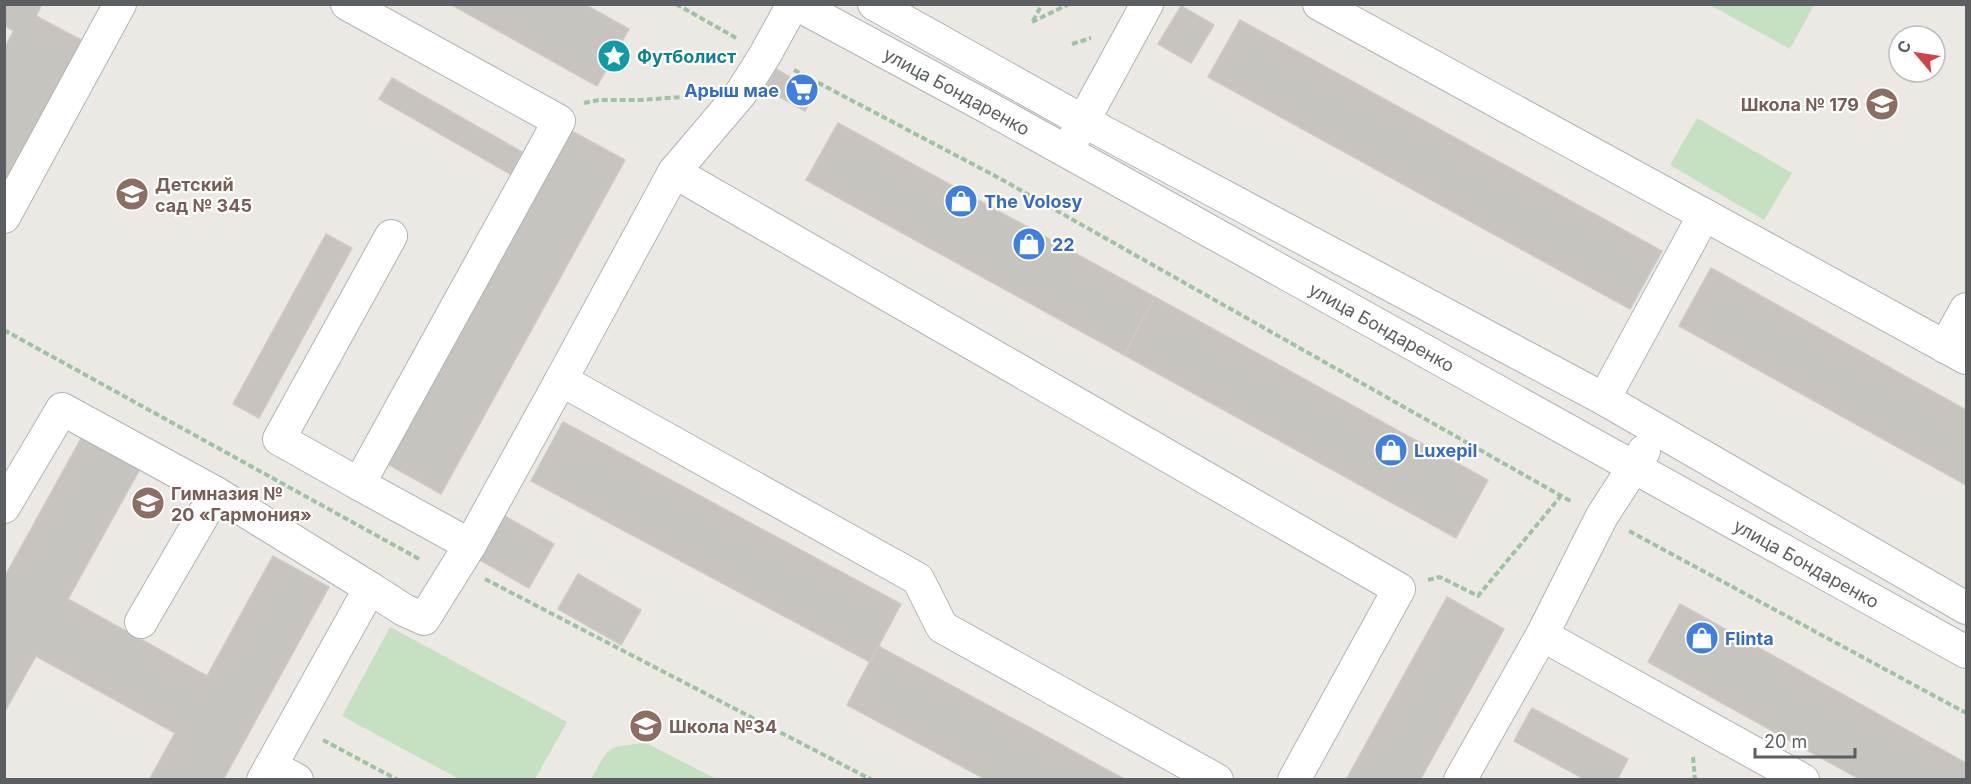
<svg xmlns="http://www.w3.org/2000/svg" width="1971" height="784" viewBox="0 0 1971 784" font-family="Inter,sans-serif">
	<style>
		.green { fill: #c6e0c2 }
		.building { fill: #c7c3bf; stroke: #cfc9c2; stroke-width: 1.5 }
		.lines { fill: none; stroke-linecap: round; stroke-linejoin: round }
		.minor-casing { stroke: #b0b3b6; stroke-width: 34 }
		.path { stroke: #9ec3a3; stroke-width: 4; stroke-dasharray: 6 3; stroke-linecap: butt }
		.minor { stroke: #fff; stroke-width: 32 }
		.labels { text-anchor: middle; dominant-baseline: central; stroke-width: 4.5; stroke-linejoin: round; paint-order: stroke }
		.culture-label { font-size: 18px; font-weight: bold; fill: #0d838f; stroke: #fff; text-anchor: start }
		.shop-label { font-size: 18px; font-weight: bold; fill: #366cbe; stroke: #fff; text-anchor: start }
		.street-label { font-size: 18px; fill: #5b5f61; stroke: #fff }
		.education-label { font-size: 18px; font-weight: bold; fill: #785e54; stroke: #fff; text-anchor: start }
	</style>
	<rect width="100%" height="100%" fill="#ece8e3"/>
	<path class="green" d="M1710 5H1814L1790 49Z
		M1697 118 1792 173 1764 220 1670 165Z
		M390 627 567 722 535 779H459L342 716Z
		M646 743 716 779H591C611 744 606 747 646 743Z"/>
	<path class="building" d="M4 4H42L36 16 83 41 4 186V48L14 31 4 25Z
		M450 4H584L629 29 597 86Z
		M1181 6 1214 25 1191 63 1158 44Z
		M1240 20 1662 251 1630 309 1208 77Z
		M776 69 816 92 805 111 765 89Z
		M392 78 522 152 510 174 379 99Z
		M838 123 1155 297 1124 355 806 180Z
		M568 129 625 160 441 494 384 462Z
		M326 234 352 248 259 418 233 404Z
		M1711 268 1966 410V485L1679 326Z
		M1155 297 1488 480 1456 538 1124 355Z
		M563 422 901 604 870 662 531 481Z
		M83 435 141 467 68 599 207 676 273 556 329 587 223 780H149L175 733 36 656 4 713V578Z
		M503 515 554 544 529 588 478 559Z
		M578 574 641 610 621 645 558 609Z
		M1447 597 1504 629 1420 780H1346Z
		M1680 604 1966 763V780H1861L1648 662Z
		M878 646 1051 739 1126 780H987L847 705Z
		M1532 708 1628 759 1617 780H1586L1514 741Z"/>
	<g class="lines">
		<defs>
			<g id="minor">
				<path d="M347 4 559 121 359 484 470 545 561 380"/>
				<path d="M793 4 765 55 741 93 674 172 561 380 918 579 942 627 1217 780"/>
				<path id="s1" d="M796 4 985 106 1966 652"/>
				<path d="M874 4 1083 121 1604 399 1966 608"/>
				<path d="M1319 4 1966 358"/>
				<path d="M1074 138 1147 4"/>
				<path d="M674 172 1399 589 1294 780"/>
				<path d="M4 217 120 4"/>
				<path d="M1945 347 1966 309"/>
				<path d="M1604 399 1704 215"/>
				<path d="M1644 451 1602 516 1542 635 1803 780"/>
				<path d="M359 484 279 439 391 236"/>
				<path d="M4 507 62 409 216 493 370 588"/>
				<path d="M141 622 216 493"/>
				<path d="M271 766 297 780"/>
				<path d="M263 780 370 588 404 610 424 619 470 545"/>
				<path d="M1460 780 1542 635"/>
			</g>
		</defs>
		<use href="#minor" class="minor-casing"/>
		<path class="path" d="M676 4 738 39
			M1033 21 1042 4
			M1032 22 1069 4
			M1072 44 1091 38
			M794 70 999 178 1572 502
			M584 103 599 100H640L696 96
			M4 330 421 560
			M1629 531 1966 713
			M485 579 872 780
			M1428 580 1440 577 1478 596 1560 497
			M323 740 398 780
			M1693 757 1695 780"/>
		<use href="#minor" class="minor"/>
	</g>
	<defs>
		<symbol id="sight-disc" viewBox="-11 -11 22 22"><circle r="9.5" fill="#0f9aa8" stroke="#fff"/><path d="M0-6L1.8-2.2L6-1.7L2.9 1.2L3.7 5.4L0 3.3L-3.7 5.4L-2.9 1.2L-6-1.7L-1.8-2.2Z" fill="#fff"/></symbol>
		<symbol id="supermarket-disc" viewBox="-11 -11 22 22"><circle r="9.5" fill="#3f7fe0" stroke="#fff"/><path d="M-6-5.5h2.5l.6 2H6L4.5 2H-2.5L-4.4-4H-6ZM-1.5 3.2a1.3 1.3 0 1 0 .1 0ZM3 3.2a1.3 1.3 0 1 0 .1 0Z" fill="#fff"/></symbol>
		<symbol id="school-disc" viewBox="-11 -11 22 22"><circle r="9.5" fill="#8d6e63" stroke="#fff"/><path d="M0-5L7-2L0 1L-7-2ZM-4 1L0 2.5L4 1V4Q0 6-4 4Z" fill="#fff"/></symbol>
		<symbol id="shop-disc" viewBox="-11 -11 22 22"><circle r="9.5" fill="#3f7fe0" stroke="#fff"/><path d="M-5-2.5h2.3a2.7 3.5 0 0 1 5.4 0H5L5.5 6h-11ZM-1.5-2.5h3a1.5 2.3 0 0 0-3 0Z" fill="#fff"/></symbol>
	</defs>
	<g fill-rule="evenodd">
		<use href="#sight-disc" x="595" y="37" width="38" height="38"/>
		<use href="#supermarket-disc" x="783" y="71" width="38" height="38"/>
		<use href="#school-disc" x="1863" y="85" width="38" height="38"/>
		<use href="#school-disc" x="113" y="175" width="38" height="38"/>
		<use href="#shop-disc" x="942" y="182" width="38" height="38"/>
		<use href="#shop-disc" x="1010" y="225" width="38" height="38"/>
		<use href="#shop-disc" x="1372" y="431" width="38" height="38"/>
		<use href="#school-disc" x="129" y="484" width="38" height="38"/>
		<use href="#shop-disc" x="1683" y="619" width="38" height="38"/>
		<use href="#school-disc" x="627" y="707" width="38" height="38"/>
	</g>
	<g class="labels">
		<g class="culture-label">
			<text x="637" y="56">Футболист</text>
		</g>
		<g class="shop-label">
			<text x="779" y="90" text-anchor="end">Арыш мае</text>
			<text x="984" y="201">The Volosy</text>
			<text x="1052" y="244">22</text>
			<text x="1414" y="450">Luxepil</text>
			<text x="1725" y="638">Flinta</text>
		</g>
		<g class="street-label">
			<text stroke="none"><textPath href="#s1" startOffset="183">улица Бондаренко</textPath></text>
			<text stroke="none"><textPath href="#s1" startOffset="669">улица Бондаренко</textPath></text>
			<text stroke="none"><textPath href="#s1" startOffset="1155">улица Бондаренко</textPath></text>
		</g>
		<g class="education-label">
			<text x="1859" y="104" text-anchor="end">Школа № 179</text>
			<text x="155" y="184">Детский<tspan x="155" dy="21">сад № 345</tspan></text>
			<text x="171" y="493">Гимназия №<tspan x="171" dy="21">20 «Гармония»</tspan></text>
			<text x="669" y="726">Школа №34</text>
		</g>
	</g>
	<rect width="1971" height="784" fill="none" stroke="#5b5f61" stroke-width="12"/>
	<g transform="translate(1917 54) rotate(299)"><circle r="28" fill="#ffffff" stroke="#bdbfc0" stroke-width="1.5"/>
	<path d="M0-4.5L10 22L0 15L-10 22Z" fill="#d3414a"/>
	<text y="-9" font-size="16" font-weight="bold" text-anchor="middle" fill="#5b5f61">С</text>
	</g>
	<path d="M1755 748v9h100v-9" fill="none" stroke="#5b5f61" stroke-width="3"/>
	<text x="1764" y="748" font-size="18" fill="#5b5f61" stroke="#ffffff" stroke-width="4.5" paint-order="stroke">20 m</text>
</svg>
